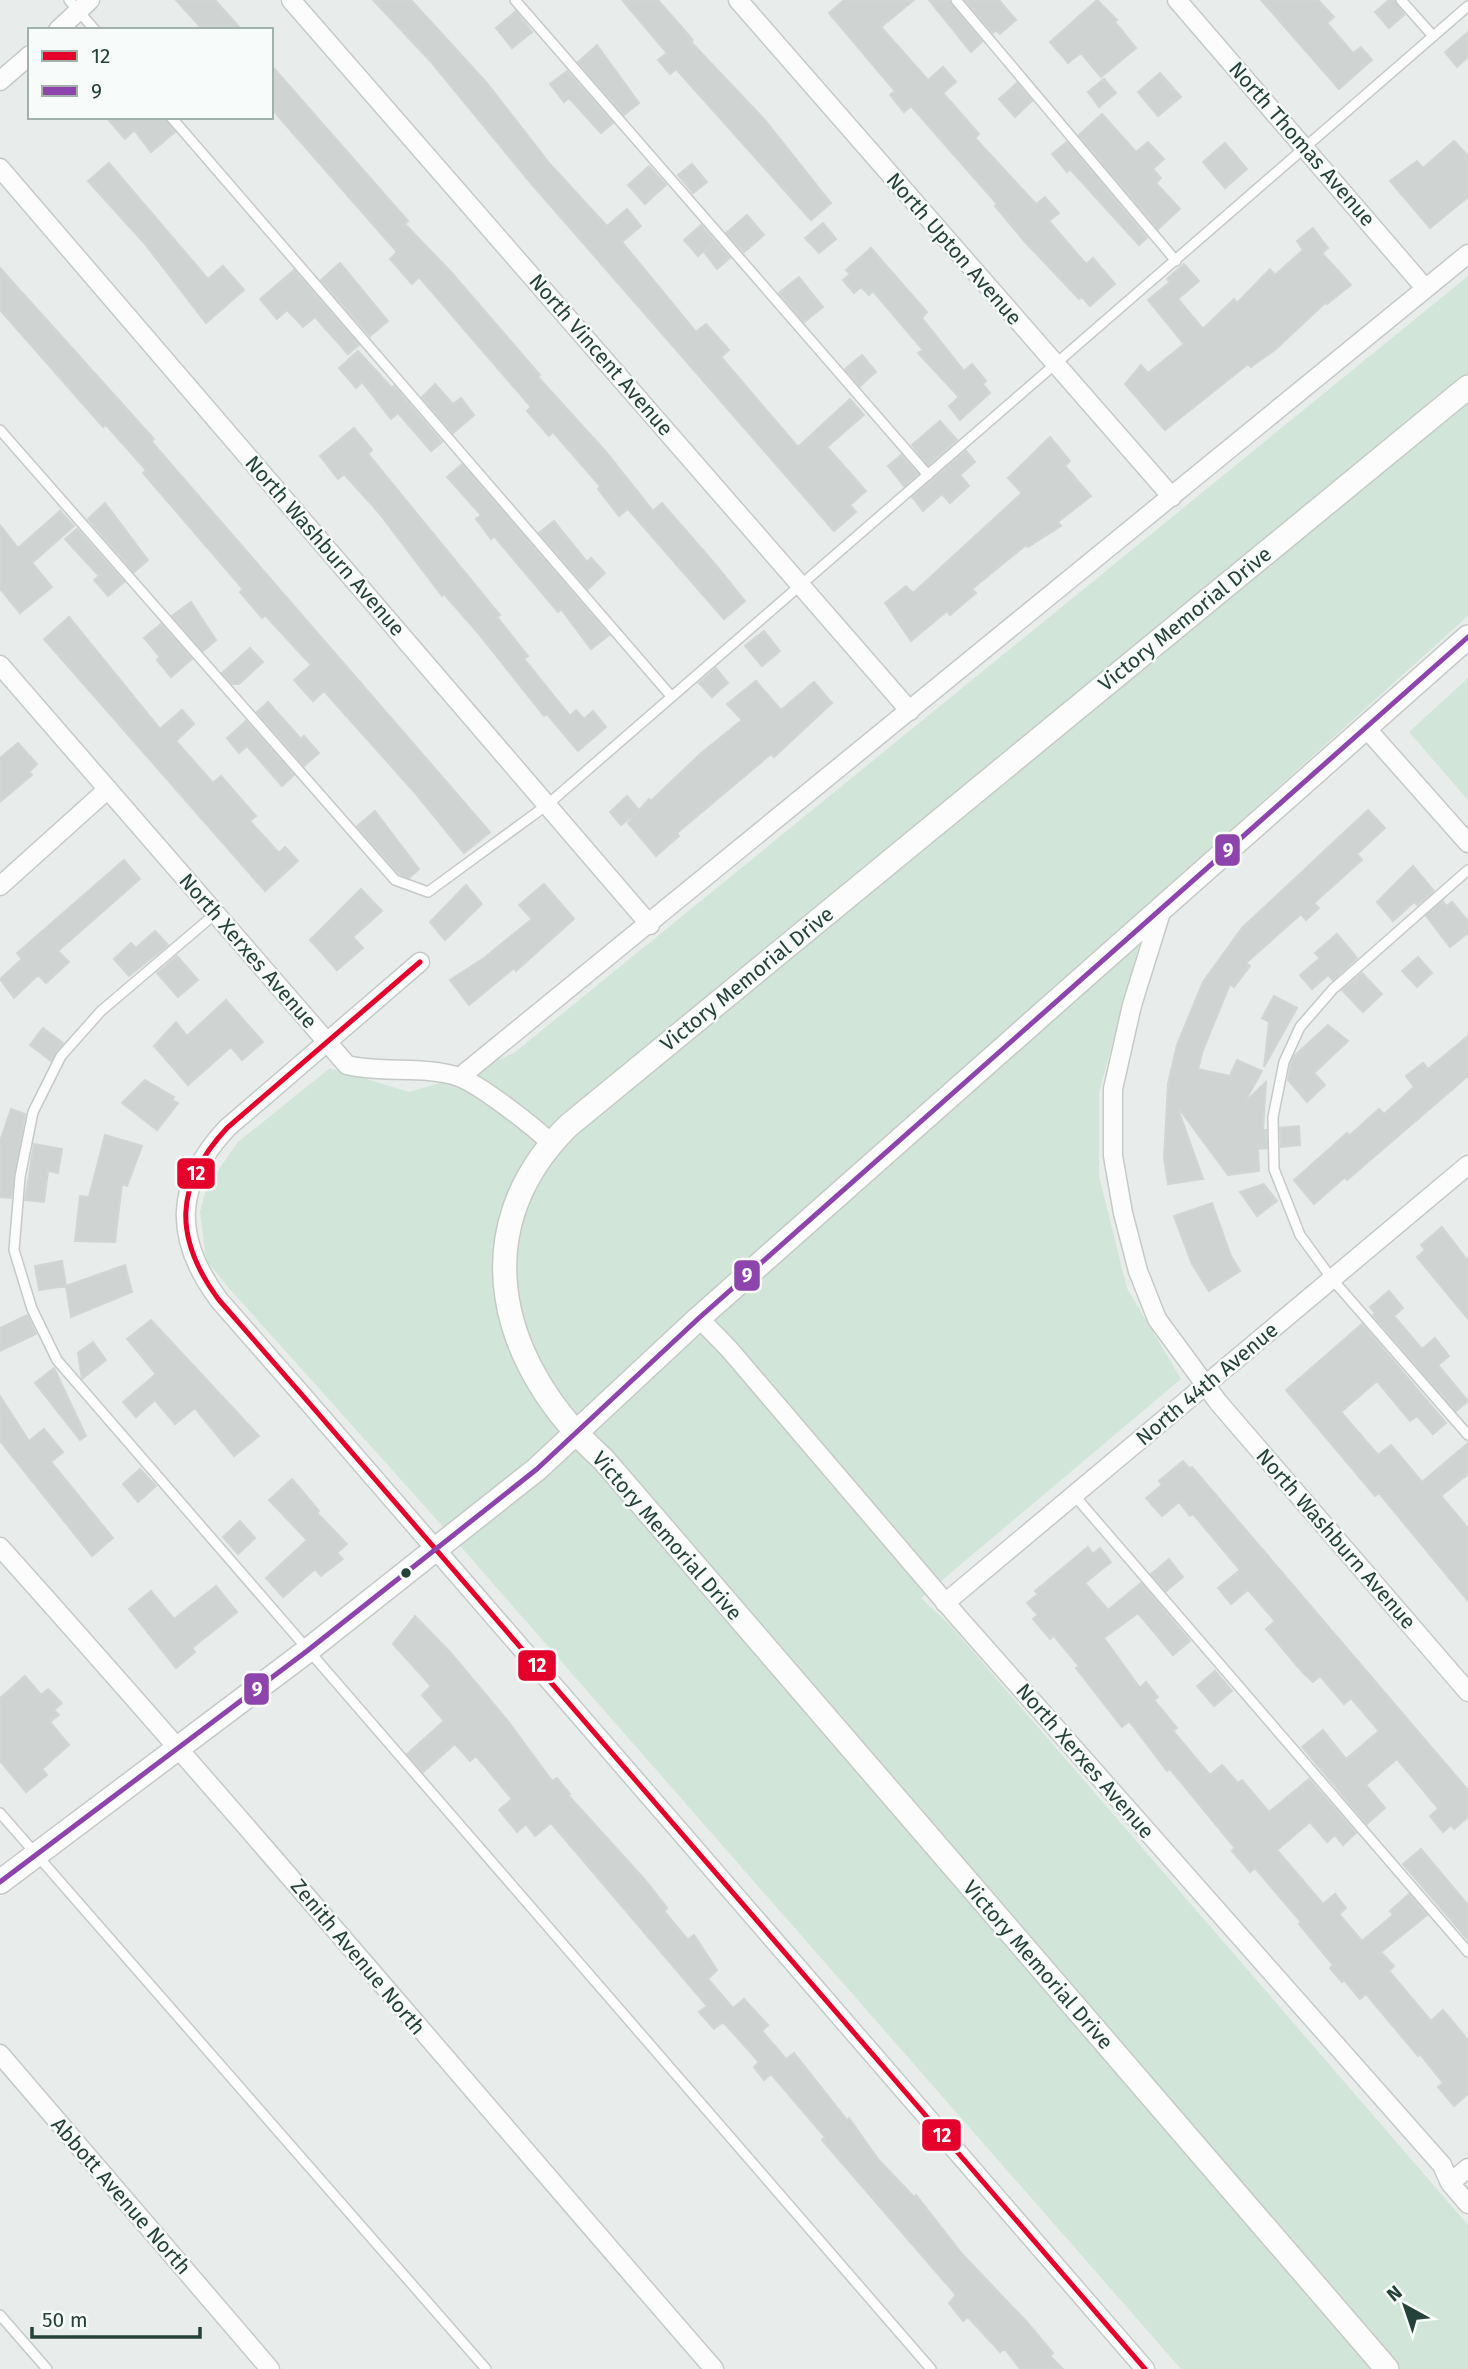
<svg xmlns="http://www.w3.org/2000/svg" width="1468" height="2369" viewBox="0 0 1468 2369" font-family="'Fira Sans',sans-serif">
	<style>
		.green { fill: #d1e6d8 }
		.building { fill: #cfd4d2; stroke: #d1d6d4; stroke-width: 2 }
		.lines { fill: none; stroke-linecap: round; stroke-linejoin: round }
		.service-casing { stroke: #c5cac8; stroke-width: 12 }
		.minor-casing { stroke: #c5cac8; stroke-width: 21 }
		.tertiary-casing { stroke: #c5cac8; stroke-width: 26 }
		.service { stroke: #fcfcfc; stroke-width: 9 }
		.minor { stroke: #fcfcfc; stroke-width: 18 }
		.tertiary { stroke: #fcfcfc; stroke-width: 23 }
		.bus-1-casing { stroke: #f7fbf9; stroke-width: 10 }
		.bus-2-casing { stroke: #f7fbf9; stroke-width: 10 }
		.bus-1 { stroke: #e4002b; stroke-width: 5 }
		.bus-2 { stroke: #8e44ad; stroke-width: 5 }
		.bus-dot { fill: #24423a; stroke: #f7fbf9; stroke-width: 2.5 }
		.labels { text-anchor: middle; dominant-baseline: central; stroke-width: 5; stroke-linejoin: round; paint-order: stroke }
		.street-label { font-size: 21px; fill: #24423a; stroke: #f7fbf9 }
		.line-badge { stroke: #f7fbf9; stroke-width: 2.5 }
		.badge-label { font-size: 19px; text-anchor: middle; font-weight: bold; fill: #fff }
	</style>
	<rect width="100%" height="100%" fill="#e8edeb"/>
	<path class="green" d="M1468 276V616L1173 882 1144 928 1099 1093V1176L1127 1288 1181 1379 921 1598 950 1625 1468 2225V2369H1181L454 1539 228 1287 206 1260 200 1212 207 1186 238 1142 330 1068 409 1092 460 1077 514 1053Z
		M1468 678V800L1409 732Z"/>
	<path class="building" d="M176 0H215L242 30H203Z
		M373 0H411L486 82 550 164 607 226 627 209 641 226 622 242 696 332 706 324 729 350 721 357 798 447 850 399 864 415 827 447 866 491 850 505 856 512 834 531 529 181 432 63Z
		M622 0H658L693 40 691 42 764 119 831 203 811 220 676 69 670 74 658 60 667 53Z
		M844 0H914L881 27 928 80 943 67 956 82 943 93 979 134 975 138 1036 204 1045 197 1059 213 1049 221 1086 264 1093 258 1115 284 1090 306 1082 297 1079 299 1025 242 995 206 997 204 911 106 904 112 890 95 895 91 829 13Z
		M929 0H949L982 42 971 52Z
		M965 0H999L1016 20 1000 34 996 30 993 33Z
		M1097 0 1117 20 1115 22 1136 48 1101 77 1081 53 1068 63 1050 42Z
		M1261 0H1318L1334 17 1327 23 1353 53 1361 47 1372 60 1339 89Z
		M1389 0H1394L1404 15 1389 28 1375 12Z
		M516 11 532 32 512 48 496 28Z
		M1468 32V57L1457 67 1445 52Z
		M597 45 639 103 624 115 578 62Z
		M271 65 408 221 405 224 452 273 540 375 538 377 607 453 653 511 662 503 715 564 745 601 724 619 628 509 619 516 598 489 600 486 553 432 549 436 527 411 531 407 419 277 412 284 390 259 397 252 271 108Z
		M567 71 613 123 601 133 569 98 564 102 550 84Z
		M1160 73 1181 97 1158 116 1138 92Z
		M1104 79 1116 93 1099 107 1088 92Z
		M1017 83 1032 101 1015 117 999 99Z
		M1102 114 1136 152 1148 142 1164 159 1153 169 1161 178 1156 183 1180 209 1158 229 1079 135Z
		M106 117H164L175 132 151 152 134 130 125 139Z
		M1454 141 1468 156V197L1430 228 1390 181 1417 161 1423 168Z
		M1067 142 1147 238 1139 245 1070 169 1067 172 1052 154Z
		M1225 143 1247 169 1225 188 1203 162Z
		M109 163 208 279 223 266 244 290 206 323 145 244 88 181Z
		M692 164 707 182 693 193 678 175Z
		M649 166 666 185 645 204 628 185Z
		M747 215 764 235 744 252 726 233Z
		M823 223 836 239 819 253 805 238Z
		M701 225 715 241 698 256 684 240Z
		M1313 228 1328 248 1322 253 1351 285 1327 304 1326 302 1276 349 1251 367 1248 364 1165 430 1125 384 1141 365 1148 373 1184 344 1148 300 1170 282 1167 279 1184 264 1199 281 1178 299 1203 329 1234 299 1237 303 1270 269 1275 275 1303 250 1297 241Z
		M716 242 730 258 717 269 704 252Z
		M871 248 927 312 922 318 964 371 972 364 986 381 983 384 990 393 960 420 949 406 959 397 918 353 923 350 873 291 869 295 861 287 854 293 843 280 850 274 846 270Z
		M340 263 388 321 370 336 321 280Z
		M0 268 154 439 151 441 490 832 464 853 416 794 324 691 313 701 294 680 311 665 265 615 262 618 240 592 243 589 143 473 146 470 106 425 103 427 0 310Z
		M294 270 359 345 348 354 315 317 303 327 287 310 277 319 260 299Z
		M799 277 823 307 804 322 779 293Z
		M358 351 392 388 394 386 442 442 431 451 398 413 391 419 362 382 356 388 339 368Z
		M862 355 876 372 860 386 845 369Z
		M435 384 453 404 461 398 474 415 453 433 422 397Z
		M940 421 957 440 928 465 912 445Z
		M354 428 372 450 368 454 500 615 497 617 528 656 524 659 570 716 576 710 584 719 593 711 606 727 578 751 547 714 544 716 478 633 444 594 442 596 379 513 344 474 338 479 320 456Z
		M1050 437 1070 461 1065 466 1091 496 1058 522 1061 526 1028 547 1026 545 972 589 976 593 950 615 947 611 911 641 885 603 906 586 913 593 1022 493 1008 478Z
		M966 451 975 462 960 475 969 486 950 503 942 494 923 511 912 497Z
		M901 455 918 474 904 486 888 466Z
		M462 464 609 635 591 649 561 609 558 612 494 536 491 539 476 519 481 515 447 477Z
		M105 503 148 560 134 572 88 519Z
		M60 511 74 526 32 563 52 587 20 613 0 589V525L18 548Z
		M554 521 587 562 591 558 605 573 588 589 539 533Z
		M77 529 124 582 108 596 94 580 99 576 65 539Z
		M191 602 216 640 203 651 172 616Z
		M69 617 160 729 182 710 194 724 176 741 213 783 221 776 256 816 250 821 279 853 285 847 298 861 265 891 44 639Z
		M161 624 192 659 171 677 157 660 160 657 144 638Z
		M764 631 780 651 762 666 745 646Z
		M250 648 263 662 239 684H232L222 673Z
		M716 668 728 683 712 697 699 683Z
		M756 681 781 710 814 682 832 703 774 757 771 754 677 833 679 836 656 856 628 823 649 799 651 801 700 754 742 720 727 704Z
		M268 702 301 739 304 736 319 753 304 766 257 712Z
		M246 721 294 775 282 786 247 746 239 753 227 738Z
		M18 743 37 764 29 772 32 775 0 802V758Z
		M627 796 639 810 621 825 610 812Z
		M1368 810 1385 828 1357 854 1362 860 1314 903 1319 908 1306 920 1301 914 1246 963 1250 966 1234 987 1230 984 1203 1050 1198 1069 1230 1076 1237 1060 1262 1071 1244 1103 1266 1082 1263 1130H1266L1267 1148 1258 1149 1259 1171 1228 1175 1177 1106 1203 1179 1168 1184 1164 1158 1168 1084 1177 1045 1203 982 1242 928Z
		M375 811 419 869 409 878 399 874 357 826Z
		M124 860 140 879 58 951 69 962 46 983 38 975 14 998 0 979 22 959 17 953Z
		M1413 866 1434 891 1417 905 1414 902 1393 921 1377 902Z
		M544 884 574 919 516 971 514 968 469 1005 450 980 484 958 532 919 519 905Z
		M466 885 482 904 445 940 430 922Z
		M361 889 382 911 353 937 363 948 337 970 310 940Z
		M1443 901 1447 906 1452 902 1468 921V933L1450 947 1426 916Z
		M155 931 168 945 129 976 114 959 131 943 136 948Z
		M1337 934 1357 958 1333 980 1328 975 1312 989 1300 975 1320 958 1315 953Z
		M177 956 198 980 178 997 157 973Z
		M1418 957 1432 973 1417 987 1402 971Z
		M1362 973 1382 994 1363 1012 1342 990Z
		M1274 996 1297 1008 1264 1067 1269 1022 1262 1018Z
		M226 1000 263 1042 242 1060 231 1047 188 1085 154 1046 176 1022 187 1036Z
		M1328 1025 1348 1041 1314 1073 1325 1085 1307 1102 1288 1080 1291 1064 1294 1056Z
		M43 1028 63 1043 51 1061 30 1045Z
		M1468 1036V1076L1347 1180 1345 1177 1314 1204 1294 1180 1347 1133 1349 1136 1379 1109 1384 1114 1414 1087 1406 1076 1423 1063 1428 1069Z
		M145 1080 174 1097 172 1100 178 1103 157 1130 122 1103Z
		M11 1109 25 1114 11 1198 0 1197V1141Z
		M1299 1126 1300 1145 1281 1147 1280 1128Z
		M105 1135 142 1146 127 1186 122 1184 115 1242 75 1241 80 1196 89 1197Z
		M34 1144 62 1149 58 1173 48 1171 44 1202 25 1200Z
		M1264 1184 1277 1201 1257 1216 1240 1192Z
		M1212 1203 1231 1256 1240 1271 1209 1291 1192 1264 1174 1216Z
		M1442 1227 1468 1261V1319L1417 1257 1425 1250 1421 1245Z
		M62 1261 66 1286 39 1290 35 1266Z
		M125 1265 132 1292 71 1317 66 1286Z
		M1389 1291 1403 1308 1394 1316 1422 1349 1435 1338 1449 1356 1438 1365 1468 1401 1456 1411 1373 1315 1375 1313 1370 1307Z
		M27 1315 36 1334 0 1351V1328Z
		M151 1320 259 1436 234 1456 195 1408 175 1424 155 1400 136 1417 123 1402 156 1374 127 1339Z
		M1362 1324 1446 1423 1433 1434 1417 1416 1410 1421 1377 1381 1341 1412 1378 1455 1391 1445 1422 1482 1468 1443V1474L1441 1496 1468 1528V1601L1379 1493 1375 1496 1286 1390Z
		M93 1342 106 1360 82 1379 78 1353Z
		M54 1368 86 1436 80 1440 35 1383Z
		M0 1396 29 1441 44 1429 63 1452 51 1462 113 1538 92 1556 0 1441Z
		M1183 1461 1190 1469 1192 1467 1468 1790V1817L1454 1829 1451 1825 1443 1832 1430 1816 1438 1809 1437 1807 1397 1759 1366 1785 1385 1808 1367 1824 1302 1747 1323 1730 1346 1759 1379 1731 1351 1698 1344 1704 1320 1676 1313 1682 1303 1673 1266 1629 1275 1621 1248 1590 1231 1604 1218 1588 1240 1570 1193 1514 1190 1516 1179 1502 1162 1516 1146 1498 1162 1485 1159 1481Z
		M140 1469 156 1486 138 1502 123 1484Z
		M292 1479 319 1511 317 1513 347 1544 337 1553 343 1559 321 1576 315 1569 283 1597 266 1578 307 1540 269 1500Z
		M240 1521 255 1538 238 1554 223 1537Z
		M1088 1547 1093 1554 1100 1548 1111 1562 1085 1583 1108 1610 1141 1583 1190 1641 1173 1655 1138 1613 1104 1638 1140 1688 1146 1682 1158 1697 1154 1700 1177 1728 1173 1731 1210 1775 1222 1765 1238 1783 1242 1780 1269 1812 1309 1779 1356 1833 1343 1845 1335 1835 1327 1842 1310 1822 1277 1850 1323 1904 1335 1894 1346 1908 1339 1914 1362 1941 1393 1915 1390 1911 1409 1894 1427 1915 1381 1952 1394 1966 1389 1971 1431 2021 1443 2010 1468 2040V2094L1454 2106 1438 2087 1443 2083 1420 2054 1418 2056 1366 1994 1360 1999 1344 1980 1342 1982 1330 1968 1333 1965 1299 1924 1301 1922 1255 1868 1250 1872 1232 1851 1235 1848 1170 1769 1167 1771 1129 1721 1122 1727 1076 1668 1079 1666 1054 1636 1050 1639 1033 1619 1038 1615 1027 1603 1038 1594 1035 1591Z
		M1169 1559 1183 1577 1166 1591 1151 1574Z
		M216 1586 237 1612 192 1648 195 1652 176 1668 129 1609 151 1591 174 1619Z
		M415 1616 450 1652 508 1721 552 1781 557 1778 570 1794 568 1795 646 1881 667 1908 664 1911 688 1940 694 1935 717 1970 708 1979 733 2008 744 1999 768 2025 762 2031 786 2059 794 2053 847 2120 849 2118 878 2159 914 2197 916 2195 963 2255 1026 2321 1053 2353 1050 2356 1063 2369H1020L1005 2349 1000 2352 968 2317 963 2321 949 2303 956 2295 822 2140 825 2137 771 2074 764 2080 754 2067 759 2062 723 2022 714 2029 699 2012 707 2006 551 1823 535 1836 526 1824 517 1832 499 1810 512 1799 476 1756 470 1761 455 1744 423 1772 407 1754 444 1721 422 1695 431 1686 393 1644Z
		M1215 1671 1232 1691 1214 1706 1197 1686Z
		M25 1676 41 1695 48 1689 62 1703 54 1710 59 1715 50 1722 69 1745 42 1769 47 1775 26 1792 0 1761V1698Z
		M1421 1849 1468 1905V1940L1403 1864Z"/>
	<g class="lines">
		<defs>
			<path id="service" d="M69 0 95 30
				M515 0 928 475
				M956 0 1176 261
				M1401 0 1433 36
				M171 117 671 696
				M0 430 395 880 428 892 547 805 1468 6
				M1468 870 1333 989 1300 1027 1284 1062 1273 1117 1274 1169 1300 1235 1332 1279 1468 1435
				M215 914 101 1011 61 1056 33 1112 20 1177 14 1250 32 1309 57 1360 931 2369
				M1074 1495 1468 1952
				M0 1813 486 2369
				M0 2315 47 2369"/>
			<path id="minor" d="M291 0 910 711
				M738 0 1172 497
				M1177 0 1425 288
				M58 30 90 0
				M0 81 30 55
				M0 168 650 925
				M0 665 347 1065C383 1074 424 1065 459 1077 481 1085 534 1127 551 1143
				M1366 728 1468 843
				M0 886 108 789
				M1161 912 1132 1005 1113 1089V1156L1123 1213 1138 1271 1157 1319 1218 1402 1468 1692
				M420 962 227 1128C174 1185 173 1238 219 1300 530 1654 834 2014 1145 2369
				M460 1077 1468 254
				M699 1318 729 1349 957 1616 1442 2165 1450 2183 1468 2204
				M0 1547C242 1817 476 2095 714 2369
				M945 1603 1468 1165
				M0 2054 270 2369
				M1450 2183 1468 2168"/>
			<path id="tertiary" d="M0 1882 307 1651 537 1469 699 1318 1468 637
				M1387 2369 603 1459C501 1368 461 1232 568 1126L1468 387"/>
		</defs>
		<use href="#service" class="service-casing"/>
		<use href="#minor" class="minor-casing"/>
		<use href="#tertiary" class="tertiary-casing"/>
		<use href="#service" class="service"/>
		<use href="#minor" class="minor"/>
		<use href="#tertiary" class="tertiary"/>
		<defs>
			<path id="bus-1" d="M420 962 227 1128C174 1185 173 1238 219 1300 530 1654 834 2014 1145 2369"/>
			<path id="bus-2" d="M0 1882 307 1651 537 1469 699 1318 1468 637"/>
		</defs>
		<use href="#bus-1" class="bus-1-casing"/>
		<use href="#bus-2" class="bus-2-casing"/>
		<use href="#bus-1" class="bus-1"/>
		<use href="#bus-2" class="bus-2"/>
	</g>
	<circle class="bus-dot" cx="406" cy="1573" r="6"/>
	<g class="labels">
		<g class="street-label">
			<text transform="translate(1302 144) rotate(49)">North Thomas Avenue</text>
			<text transform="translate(954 249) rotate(49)">North Upton Avenue</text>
			<text transform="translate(601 355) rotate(49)">North Vincent Avenue</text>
			<text transform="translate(325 546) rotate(49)">North Washburn Avenue</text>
			<text transform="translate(1185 619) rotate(-39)">Victory Memorial Drive</text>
			<text transform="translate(248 951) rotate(49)">North Xerxes Avenue</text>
			<text transform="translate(747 979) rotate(-39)">Victory Memorial Drive</text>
			<text transform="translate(1207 1384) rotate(-40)">North 44th Avenue</text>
			<text transform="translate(667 1536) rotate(49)">Victory Memorial Drive</text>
			<text transform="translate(1336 1539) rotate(49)">North Washburn Avenue</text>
			<text transform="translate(1085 1761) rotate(49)">North Xerxes Avenue</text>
			<text transform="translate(358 1957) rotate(50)">Zenith Avenue North</text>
			<text transform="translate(1038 1965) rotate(49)">Victory Memorial Drive</text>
			<text transform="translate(121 2196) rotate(49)">Abbott Avenue North</text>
		</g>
	</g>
	<g class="line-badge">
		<rect x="1214" y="833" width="27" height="34" rx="7" fill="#8e44ad"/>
		<rect x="176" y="1157" width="40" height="33" rx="7" fill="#e4002b"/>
		<rect x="733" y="1259" width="28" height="33" rx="7" fill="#8e44ad"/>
		<rect x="517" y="1649" width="40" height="33" rx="7" fill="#e4002b"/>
		<rect x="243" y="1672" width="27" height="34" rx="7" fill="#8e44ad"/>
		<rect x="921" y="2118" width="41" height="34" rx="7" fill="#e4002b"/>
	</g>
	<g class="badge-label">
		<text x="1228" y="857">9</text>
		<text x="196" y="1180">12</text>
		<text x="747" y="1282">9</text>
		<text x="537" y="1672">12</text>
		<text x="257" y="1696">9</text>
		<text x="942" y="2142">12</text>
	</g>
	<rect x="28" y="28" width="245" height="91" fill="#f7fbf9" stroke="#a3b1ad" stroke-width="2"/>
	<rect x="42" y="51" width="35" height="10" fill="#e4002b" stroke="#a3b1ad" stroke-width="2"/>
	<text x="91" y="63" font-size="21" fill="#24423a">12</text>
	<rect x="42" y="86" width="35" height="10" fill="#8e44ad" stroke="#a3b1ad" stroke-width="2"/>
	<text x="91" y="98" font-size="21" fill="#24423a">9</text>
	<g transform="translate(1405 2306) rotate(320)" stroke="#f7fbf9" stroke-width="5" paint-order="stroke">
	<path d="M0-5L12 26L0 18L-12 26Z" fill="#24423a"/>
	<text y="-10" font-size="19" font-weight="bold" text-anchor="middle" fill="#24423a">N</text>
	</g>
	<path d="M32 2327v10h168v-10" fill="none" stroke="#24423a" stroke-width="3.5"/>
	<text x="42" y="2327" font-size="21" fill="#24423a" stroke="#f7fbf9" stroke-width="5" paint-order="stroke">50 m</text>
</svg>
